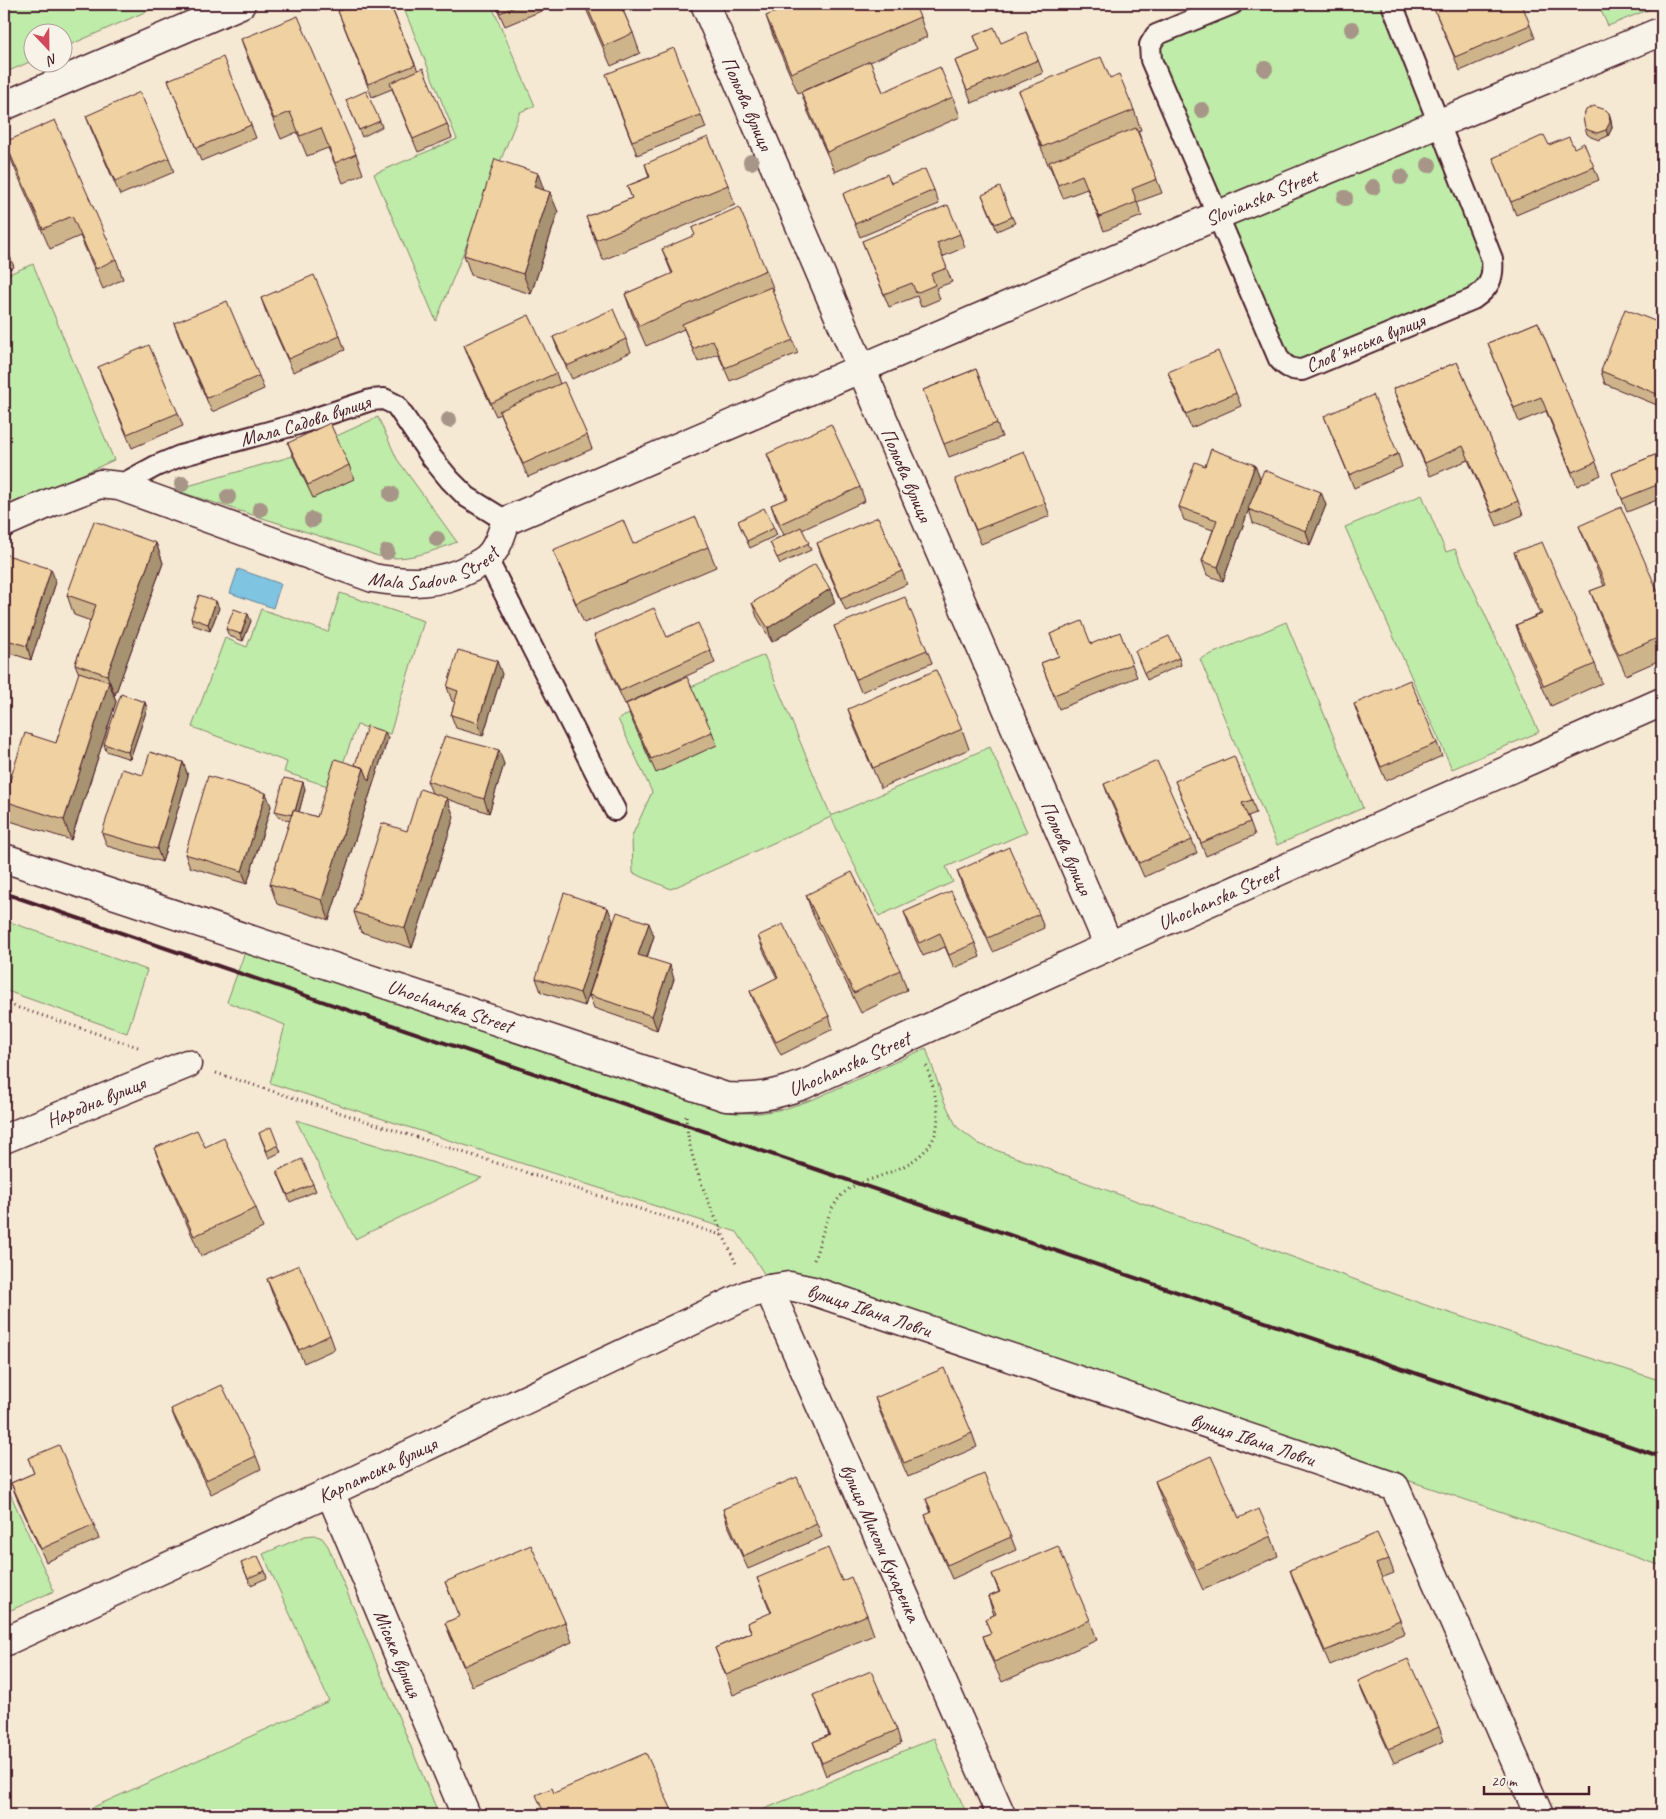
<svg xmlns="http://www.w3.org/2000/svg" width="1666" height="1819" viewBox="0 0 1666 1819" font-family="Caveat,sans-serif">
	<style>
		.green { fill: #bfeca9; stroke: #84866a }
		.water { fill: #7fc4e0; stroke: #6a8298 }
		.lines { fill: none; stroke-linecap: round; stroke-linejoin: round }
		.lane-casing { stroke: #4a1f2b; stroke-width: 24 }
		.street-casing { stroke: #4a1f2b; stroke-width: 31 }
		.path { stroke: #4a1f2b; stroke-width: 3; stroke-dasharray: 1 4; stroke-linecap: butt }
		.lane { stroke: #f7f3e8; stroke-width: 20 }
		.street { stroke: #f7f3e8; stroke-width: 28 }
		.rail { stroke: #4a1f2b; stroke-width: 4 }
		.tree { fill: #a79688 }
		.wall { fill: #ceb48b; stroke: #4a1f2b }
		.shaded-wall { fill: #a79271; stroke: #4a1f2b }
		.building { fill: #efd1a2; stroke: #4a1f2b }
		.labels { text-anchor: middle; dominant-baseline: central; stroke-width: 4; stroke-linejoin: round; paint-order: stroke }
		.street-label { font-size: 20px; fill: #4a1f2b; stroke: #f7f3e8 }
	</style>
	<rect width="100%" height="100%" fill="#f5e9d3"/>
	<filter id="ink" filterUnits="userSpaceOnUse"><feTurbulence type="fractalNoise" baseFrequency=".02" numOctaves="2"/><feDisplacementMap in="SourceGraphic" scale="10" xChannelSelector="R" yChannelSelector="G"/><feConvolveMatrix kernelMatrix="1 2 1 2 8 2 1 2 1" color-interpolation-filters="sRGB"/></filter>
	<g filter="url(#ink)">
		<path class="green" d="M4 4H163L63 48 62 32H32V61L4 73Z
			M402 4H491L535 106 520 112 436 321 374 174 457 139Z
			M1232 4H1392L1492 259 1486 290 1293 370 1151 60 1156 35Z
			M1598 4H1662L1608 26Z
			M33 264 114 460 4 509V276Z
			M378 417 397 459 457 542C433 551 409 561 383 557 375 556 365 551 357 548L174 490 293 456Z
			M1422 495 1446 552 1455 549 1539 732 1452 769 1345 527Z
			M340 593 424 621 390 734 357 725 334 788 284 772 287 762 192 727 225 638 247 647 261 609 328 632Z
			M1286 622 1363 808 1277 845 1200 659Z
			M764 655 831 816 990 747 1027 832 946 867 953 882 879 916 831 817 671 889 633 873 632 836 652 792 618 719Z
			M4 920 147 970 127 1033 4 990Z
			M246 949 735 1113H759L784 1109 814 1099 926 1048 944 1101 957 1127 979 1144 1431 1307 1662 1381V1566L814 1280 792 1276 765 1275 737 1232 270 1083 285 1025 227 1002Z
			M296 1120 482 1178 355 1239Z
			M4 1480 54 1591 4 1613Z
			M314 1535 322 1538 328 1546 439 1815H76L329 1701 263 1554 305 1536Z
			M934 1738 967 1815H750Z"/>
		<path class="water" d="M238 569 281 584 273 608 230 593Z"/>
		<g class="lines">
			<defs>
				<g id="lane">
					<path d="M1232 4 1156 35 1150 45 1151 60 1279 359C1286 367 1291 370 1302 370L1473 299C1489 288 1494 279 1492 259L1392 4"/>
					<path id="s1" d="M119 486 156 466 180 456 298 424 371 400 384 399 396 405 432 458 450 480 467 497 506 521"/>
					<path d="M487 559 615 810"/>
				</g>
				<g id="street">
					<path id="s2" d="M705 4 1109 946"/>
					<path d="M4 106 241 4"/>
					<path id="s3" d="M4 523 52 502 100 484 119 486 373 578C408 584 438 585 471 568 476 565 483 562 487 558 498 549 501 534 506 521L1218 215 1662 31"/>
					<path id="s4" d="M4 858 726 1097C757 1099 774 1095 803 1085L1109 946 1662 702"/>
					<path id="s5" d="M4 1139 187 1064"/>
					<path id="s6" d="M769 1289 789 1286 813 1291 1395 1487 1539 1815"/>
					<path id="s7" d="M330 1492 466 1815"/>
					<path id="s8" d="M4 1642 330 1492 749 1294 769 1289 1001 1815"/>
				</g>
			</defs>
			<use href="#lane" class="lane-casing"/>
			<use href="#street" class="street-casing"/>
			<path class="path" d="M4 1003 141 1048
				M216 1073 724 1236
				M686 1116C688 1166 717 1220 737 1266
				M814 1260C822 1238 827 1207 845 1192 855 1183 871 1180 883 1175 946 1152 946 1122 926 1065"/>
			<use href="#lane" class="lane"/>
			<use href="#street" class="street"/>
			<path class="rail" d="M4 893 1662 1457"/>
		</g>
		<g class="tree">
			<circle cx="1352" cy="29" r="8"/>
			<circle cx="1265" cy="69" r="8"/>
			<circle cx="1202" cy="110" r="8"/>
			<circle cx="751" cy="162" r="8"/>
			<circle cx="1429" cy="165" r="8"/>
			<circle cx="1401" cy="177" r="8"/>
			<circle cx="1373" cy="187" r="8"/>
			<circle cx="1345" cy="198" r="8"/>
			<circle cx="449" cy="420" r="8"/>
			<circle cx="182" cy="484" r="8"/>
			<circle cx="391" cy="494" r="8"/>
			<circle cx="228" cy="497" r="8"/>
			<circle cx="260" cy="509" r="8"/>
			<circle cx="312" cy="520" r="8"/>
			<circle cx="437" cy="539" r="8"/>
			<circle cx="387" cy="552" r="8"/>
		</g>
		<path class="wall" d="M390 4 418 71 447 124 452 138 418 152 392 89 372 97 338 11Z
			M495 4H558L505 26Z
			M584 4H620L633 33 640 53 611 66Z
			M1031 4H1045L1042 9Z
			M1156 4H1168L1158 8Z
			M1432 4 1530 25 1535 38 1460 71Z
			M854 9 920 17 927 37 870 62 883 92 953 97 960 117 835 172 808 112 801 92 847 71 798 93 773 36 766 16Z
			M974 36 1001 43 1038 60 1043 73 972 103 955 61 980 51Z
			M241 39 356 154 363 174 343 183 328 148 307 156 297 132 281 139 248 59Z
			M1110 78 1134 110 1141 130 1138 131 1162 193 1137 202 1142 216 1104 231 1087 189 1063 198 1050 167H1049L1026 111 1019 91Z
			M168 80 251 125 256 138 201 161Z
			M611 88 701 115 706 128 637 155Z
			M346 100 380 121 382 127 362 137Z
			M1609 113 1611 120 1612 128 1608 136 1599 140 1591 137 1587 134 1585 127Z
			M86 116 169 158 174 172 120 195 91 129Z
			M5 142 116 259 123 279 103 289 80 236 50 249 12 162Z
			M1549 145 1574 148 1594 167 1599 180 1516 215 1493 158Z
			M645 164 728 185 735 205 603 260 586 217 632 198 627 186 649 177Z
			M891 183 934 190 939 204 860 237 843 194Z
			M544 190 558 212 531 294 471 275 464 255Z
			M982 195 1012 217 1015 223 997 231Z
			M960 234 965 247 942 257 952 282 936 288 940 299 921 307 917 296 889 307 862 241Z
			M4 240 14 267 4 271Z
			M662 249 766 270 774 290 772 291 798 353 730 381 718 354 698 362 684 329 646 346 632 314 625 294 672 274Z
			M261 298 340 336 345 350 293 372 266 312Z
			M1538 322 1601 475 1577 486 1546 411 1519 422 1488 343Z
			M174 323 259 376 264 389 212 412 179 337Z
			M1662 324V407L1605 384 1601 371Z
			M553 337 626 339 631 352 572 379 558 350Z
			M464 345 556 373 560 384 587 435 592 449 528 477 500 414 496 416 469 358Z
			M1457 362 1518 501 1523 515 1497 526 1468 460 1430 476 1398 403 1393 389Z
			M98 367 178 413 183 426 132 448 103 380Z
			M976 369 1002 437 949 457 923 390Z
			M1168 372 1236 393 1241 406 1191 428 1173 386Z
			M1324 416 1398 454 1402 467 1354 488Z
			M288 443 349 465 354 479 313 498 293 456Z
			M1662 452V498L1627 512 1612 473Z
			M767 454 860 487 865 501 802 530 811 550 780 564 770 542 784 535 776 519 771 505 787 499 772 467Z
			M1205 466 1260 478 1251 504 1326 505 1310 545 1253 523 1249 509 1223 581 1207 575 1202 561 1213 530 1184 520 1179 507Z
			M955 479 1045 503 1050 516 981 544Z
			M738 521 774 528 777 535 750 548Z
			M1579 526 1662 601V659L1626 675 1598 611 1590 591 1604 586 1587 546Z
			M156 543 163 563 115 695H114L116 702 71 840 10 821 4 803V799L56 743 79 674 75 664 91 621 74 615 67 595Z
			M817 543 902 571 907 584 846 611 822 557Z
			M633 544 708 547 716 567 584 623 561 570 553 550Z
			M1514 552 1595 664 1602 683 1551 706 1523 645 1516 625 1540 614 1521 572Z
			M4 554 56 582 31 660 4 651Z
			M830 589 835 603 772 642 757 617 752 603Z
			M219 608 210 631 193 625 191 618Z
			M251 621 243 641 229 636 226 629Z
			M834 626 927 650 932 663 861 692Z
			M1050 634 1091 644 1132 664 1137 677 1059 709 1041 663 1059 656Z
			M594 635 667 637 710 650 715 663 625 704 599 649Z
			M1138 658H1179L1181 665 1147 680Z
			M502 674 483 736 456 728 451 715 455 702 452 701 447 687Z
			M145 702 147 709 130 759 106 751 104 744Z
			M626 704 712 732 717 745 656 773 631 718Z
			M1354 704 1437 743 1442 756 1386 781 1359 718Z
			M848 709 962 729 969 749 881 788 855 729Z
			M388 738 329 920 277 904 270 884 290 821 278 817 275 811 305 789 299 812 317 817 355 765Z
			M183 762 188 776 162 862 107 846 102 833 143 775Z
			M504 764 489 813 447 799 454 817 412 948 361 932 354 912 432 793 427 781Z
			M1175 781 1252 800 1256 813 1248 816 1255 835 1206 856Z
			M1104 784 1192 840 1197 853 1144 877 1109 798Z
			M271 806 247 884 190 867 185 854Z
			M957 871 1039 914 1044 928 993 952 962 885Z
			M806 895 900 970 907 990 861 1013 813 915Z
			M904 912 975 943 980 957 954 968 945 947 923 956 909 926Z
			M613 921 585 1006 541 992 536 978Z
			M654 936 647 958 674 979 657 1030 594 1008 589 995Z
			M758 936 829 1016 833 1029 781 1055 755 1004 750 991 777 978 763 950Z
			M259 1133 278 1145 281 1152 269 1158Z
			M205 1147 256 1208 263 1228 201 1256 162 1168 154 1148Z
			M277 1171 313 1184 316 1191 290 1202Z
			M267 1279 330 1335 335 1349 304 1363 272 1293Z
			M875 1398 972 1433 977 1447 908 1477 880 1412Z
			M171 1409 256 1456 261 1469 211 1494 176 1422Z
			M28 1458 94 1525 99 1539 46 1562 16 1496 11 1483 34 1473Z
			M1155 1481 1239 1518 1271 1536 1278 1556 1203 1590 1162 1501Z
			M926 1499 1011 1537 1016 1550 952 1579 930 1529 925 1515 931 1513Z
			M723 1509 817 1524 822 1537 748 1569 727 1523Z
			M1389 1559 1394 1573 1381 1578 1400 1620 1405 1633 1330 1665 1295 1584 1290 1570Z
			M241 1563 265 1571 267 1578 251 1585Z
			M992 1574 1090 1620 1097 1640 1002 1682 990 1656 983 1636 991 1633 985 1619 994 1615 988 1597 999 1592Z
			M757 1578 842 1581 867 1615 874 1635 733 1695 715 1648 751 1632 747 1623 771 1613Z
			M445 1582 565 1622 572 1642 472 1686 453 1643 445 1623 459 1617Z
			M1358 1681 1439 1727 1444 1741 1394 1763 1363 1694Z
			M813 1695 897 1730 901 1744 826 1776 813 1742 829 1735Z"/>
		<path class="shaded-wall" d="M1040 4H1045L1042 9Z
			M1609 113 1611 120 1612 128 1608 136 1606 130Z
			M538 173 545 193 534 187Z
			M550 192 558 212 531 294 523 274Z
			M1255 465 1260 478 1223 581 1218 567Z
			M1321 492 1326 505 1310 545 1306 531Z
			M156 543 163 563 115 695 107 675Z
			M51 569 56 582 31 660 27 646Z
			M830 589 835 603 772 642 768 628Z
			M216 601 219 608 210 631 208 624Z
			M248 614 251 621 243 641 241 634Z
			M497 661 502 674 483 736 478 723Z
			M109 682 116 702 71 840 64 820Z
			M145 702 147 709 130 759 128 752Z
			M4 727 5 732 4 738Z
			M385 732 388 738 329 920 322 900 364 768Z
			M499 750 504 764 489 813 484 799Z
			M183 762 188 776 162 862 157 849Z
			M303 782 305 789 296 823 294 816Z
			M266 793 271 806 247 884 242 871Z
			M447 798 454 817 412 948 405 928Z
			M608 908 613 921 585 1006 580 993Z
			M649 923 654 936 643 968 638 955Z
			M670 965 674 979 657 1030 652 1016Z"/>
		<path class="building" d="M357 4H390L415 65 368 84 338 11Z
			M496 4H521L500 13Z
			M586 4H620L633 33 604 46Z
			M794 4H851L854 9 866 4H914L920 17 791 73 766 16Z
			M1432 4H1506L1507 6 1514 4H1522L1530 25 1455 57Z
			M298 16 356 154 335 163 321 128 300 136 290 112 274 119 241 39Z
			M994 27 1001 43 1026 32 1038 60 967 90 955 61 980 51 974 36Z
			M674 48 701 115 632 141 606 74Z
			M223 57 251 125 196 148 168 80Z
			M1101 57 1110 78 1119 74 1134 110 1042 147 1019 91Z
			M870 61 883 92 940 67 953 97 827 152 801 92Z
			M423 68 447 124 413 139 390 83Z
			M366 91 380 121 359 130 346 100Z
			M140 92 169 158 115 181 86 116Z
			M1594 106 1606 110 1609 113 1610 122 1606 130 1597 133 1588 130 1585 127 1583 118 1586 110Z
			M55 120 116 259 96 269 72 216 43 229 5 142Z
			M1136 128 1157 179 1132 189 1137 202 1099 217 1082 175 1058 185 1049 162Z
			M1544 135 1549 145 1569 137 1574 148 1584 143 1594 167 1511 202 1493 158Z
			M708 137 728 185 596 240 586 217 632 198 627 186 650 177 645 164Z
			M495 159 538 173 534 187 550 192 523 274 464 255Z
			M925 169 934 190 855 224 843 194 887 174 891 183Z
			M1000 187 1012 217 995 224 982 195Z
			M948 205 960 234 937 243 947 268 931 274 935 285 916 293 912 283 884 294 862 241Z
			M739 207 766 270 639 326 625 294 673 273 662 249 695 235 692 228Z
			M4 240 9 253 4 256Z
			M314 275 340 336 288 359 261 298Z
			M771 287 793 340 725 368 713 340 693 349 682 324Z
			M227 301 259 376 207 398 174 323Z
			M613 309 626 339 567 366 553 337Z
			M1625 309 1662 324V396L1601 371Z
			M529 315 556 373 491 403 464 345Z
			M1538 322 1596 462 1572 472 1541 397 1514 408 1488 343Z
			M149 345 178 413 127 434 98 367Z
			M1218 351 1236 393 1186 414 1168 372Z
			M1457 362 1518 501 1492 513 1463 446 1425 463 1393 389Z
			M976 369 997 423 944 444 923 390Z
			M564 382 587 435 523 464 499 411Z
			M1373 395 1398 454 1349 475 1324 416Z
			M330 423 349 465 308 485 288 443Z
			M831 424 860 487 780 524 771 505 788 498 767 454Z
			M1211 449 1255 465 1218 567 1202 561 1217 520 1179 507 1195 462 1205 466Z
			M1024 451 1045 503 976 530 955 479Z
			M1662 452V483L1622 499 1612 473Z
			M1264 470 1321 492 1306 531 1248 509Z
			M1621 507 1662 601V636L1619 655 1590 591 1606 585 1579 526Z
			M764 508 774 528 747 541 738 521Z
			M696 517 708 547 576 603 553 550 623 520 633 544Z
			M878 517 902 571 841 598 817 543Z
			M94 521 156 543 107 675 75 664 96 605 67 595Z
			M801 527 809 543 777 558 770 542Z
			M1542 542 1595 664 1544 686 1516 625 1542 614 1514 552Z
			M4 554 51 569 27 646 4 639Z
			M815 564 830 589 768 628 752 603Z
			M199 595 216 601 208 624 191 618Z
			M905 597 927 650 856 679 834 626Z
			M654 608 667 637 698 623 710 650 620 691 594 635Z
			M234 609 248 614 241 634 226 629Z
			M1082 621 1091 644 1120 632 1132 664 1054 695 1041 663 1059 656 1050 634Z
			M1169 636 1179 658 1144 673 1135 651Z
			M458 650 497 661 478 723 451 715 458 691 447 687Z
			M936 670 962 729 873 768 848 709Z
			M79 672 109 682 64 820 4 801V799L25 733 56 743Z
			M687 677 712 732 651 759 626 704Z
			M1410 680 1437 743 1381 767 1354 704Z
			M121 694 145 702 128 752 104 744Z
			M367 726 385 732 369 781 364 768 355 765Z
			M445 736 499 750 484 799 427 781Z
			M150 752 183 762 157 849 102 833 122 769 143 775Z
			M1234 756 1252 800 1242 803 1250 822 1201 843 1175 781Z
			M335 759 364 768 322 900 270 884 293 810 317 817Z
			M1157 761 1192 840 1139 863 1104 784Z
			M208 776 266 793 242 871 185 854Z
			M284 778 303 782 295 811 293 810 292 815 275 811Z
			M420 789 447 798 405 928 354 912 382 823 407 831Z
			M1009 847 1039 914 988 938 957 871Z
			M852 872 900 970 854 993 806 895Z
			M951 891 975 943 949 955 940 933 919 943 904 912Z
			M564 893 608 908 580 993 536 978Z
			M617 912 649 923 638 955 670 965 652 1016 589 995Z
			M783 924 829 1016 776 1042 750 991 778 977 758 936Z
			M271 1127 278 1145 267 1151 259 1133Z
			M197 1130 205 1147 224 1138 256 1208 194 1236 154 1148Z
			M302 1159 313 1184 288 1195 277 1171Z
			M299 1265 330 1335 299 1350 267 1279Z
			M944 1368 972 1433 904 1463 875 1398Z
			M222 1385 256 1456 206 1480 171 1409Z
			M59 1445 94 1525 41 1549 11 1483 34 1473 28 1458Z
			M1211 1456 1239 1518 1259 1509 1271 1536 1196 1570 1155 1481Z
			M984 1474 1011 1537 947 1565 925 1515 932 1512 926 1499Z
			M797 1477 817 1524 743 1556 723 1509Z
			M1377 1533 1389 1559 1376 1564 1400 1620 1325 1651 1290 1570Z
			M531 1545 565 1622 464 1666 445 1623 460 1616 445 1582Z
			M1058 1546 1090 1620 994 1662 983 1636 991 1633 985 1619 996 1614 988 1597 1000 1592 992 1574Z
			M828 1548 842 1581 851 1577 867 1615 726 1675 715 1648 752 1632 747 1623 772 1612 757 1578Z
			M258 1556 265 1571 248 1578 241 1563Z
			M1408 1659 1439 1727 1389 1749 1358 1681Z
			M871 1671 897 1730 822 1763 813 1742 830 1735 813 1695Z
			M646 1753 674 1815H545L536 1795 552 1788 554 1793Z"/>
	</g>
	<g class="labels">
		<g class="street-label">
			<text stroke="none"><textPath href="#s2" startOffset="108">Польова вулиця</textPath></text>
			<text stroke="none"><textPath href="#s3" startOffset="1376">Slovianska Street</textPath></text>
			<text transform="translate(1365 343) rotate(-22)">Словʼянська вулиця</text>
			<text stroke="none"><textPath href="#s1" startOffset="198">Мала Садова вулиця</textPath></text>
			<text stroke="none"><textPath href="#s2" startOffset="512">Польова вулиця</textPath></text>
			<text stroke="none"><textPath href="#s3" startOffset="456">Mala Sadova Street</textPath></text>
			<text stroke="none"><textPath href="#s2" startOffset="918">Польова вулиця</textPath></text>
			<text stroke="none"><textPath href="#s4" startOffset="1295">Uhochanska Street</textPath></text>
			<text stroke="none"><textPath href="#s4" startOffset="470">Uhochanska Street</textPath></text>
			<text stroke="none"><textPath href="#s4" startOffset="890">Uhochanska Street</textPath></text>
			<text stroke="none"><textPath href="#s5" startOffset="99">Народна вулиця</textPath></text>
			<text stroke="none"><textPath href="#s6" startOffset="104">вулиця Івана Ловги</textPath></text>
			<text stroke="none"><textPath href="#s6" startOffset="509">вулиця Івана Ловги</textPath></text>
			<text stroke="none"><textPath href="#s8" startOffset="411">Карпатська вулиця</textPath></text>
			<text stroke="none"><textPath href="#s8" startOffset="1120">вулиця Миколи Кухаренка</textPath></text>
			<text stroke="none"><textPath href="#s7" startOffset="175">Міська вулиця</textPath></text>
		</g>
	</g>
	<rect width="1666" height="1819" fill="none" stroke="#f7f3e8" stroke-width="20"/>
	<rect x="10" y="10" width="1646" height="1799" fill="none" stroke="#4a1f2b" stroke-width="2" filter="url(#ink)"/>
	<g transform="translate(48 48) rotate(158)"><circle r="24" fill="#f7f3e8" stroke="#b29e9c"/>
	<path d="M0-4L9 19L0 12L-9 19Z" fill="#d1495b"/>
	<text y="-8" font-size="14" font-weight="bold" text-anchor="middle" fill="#4a1f2b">N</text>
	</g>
	<path d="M1484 1786v8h105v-8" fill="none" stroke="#4a1f2b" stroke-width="2.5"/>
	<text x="1491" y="1786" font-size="15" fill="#4a1f2b" stroke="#f7f3e8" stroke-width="4" paint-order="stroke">20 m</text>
</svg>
